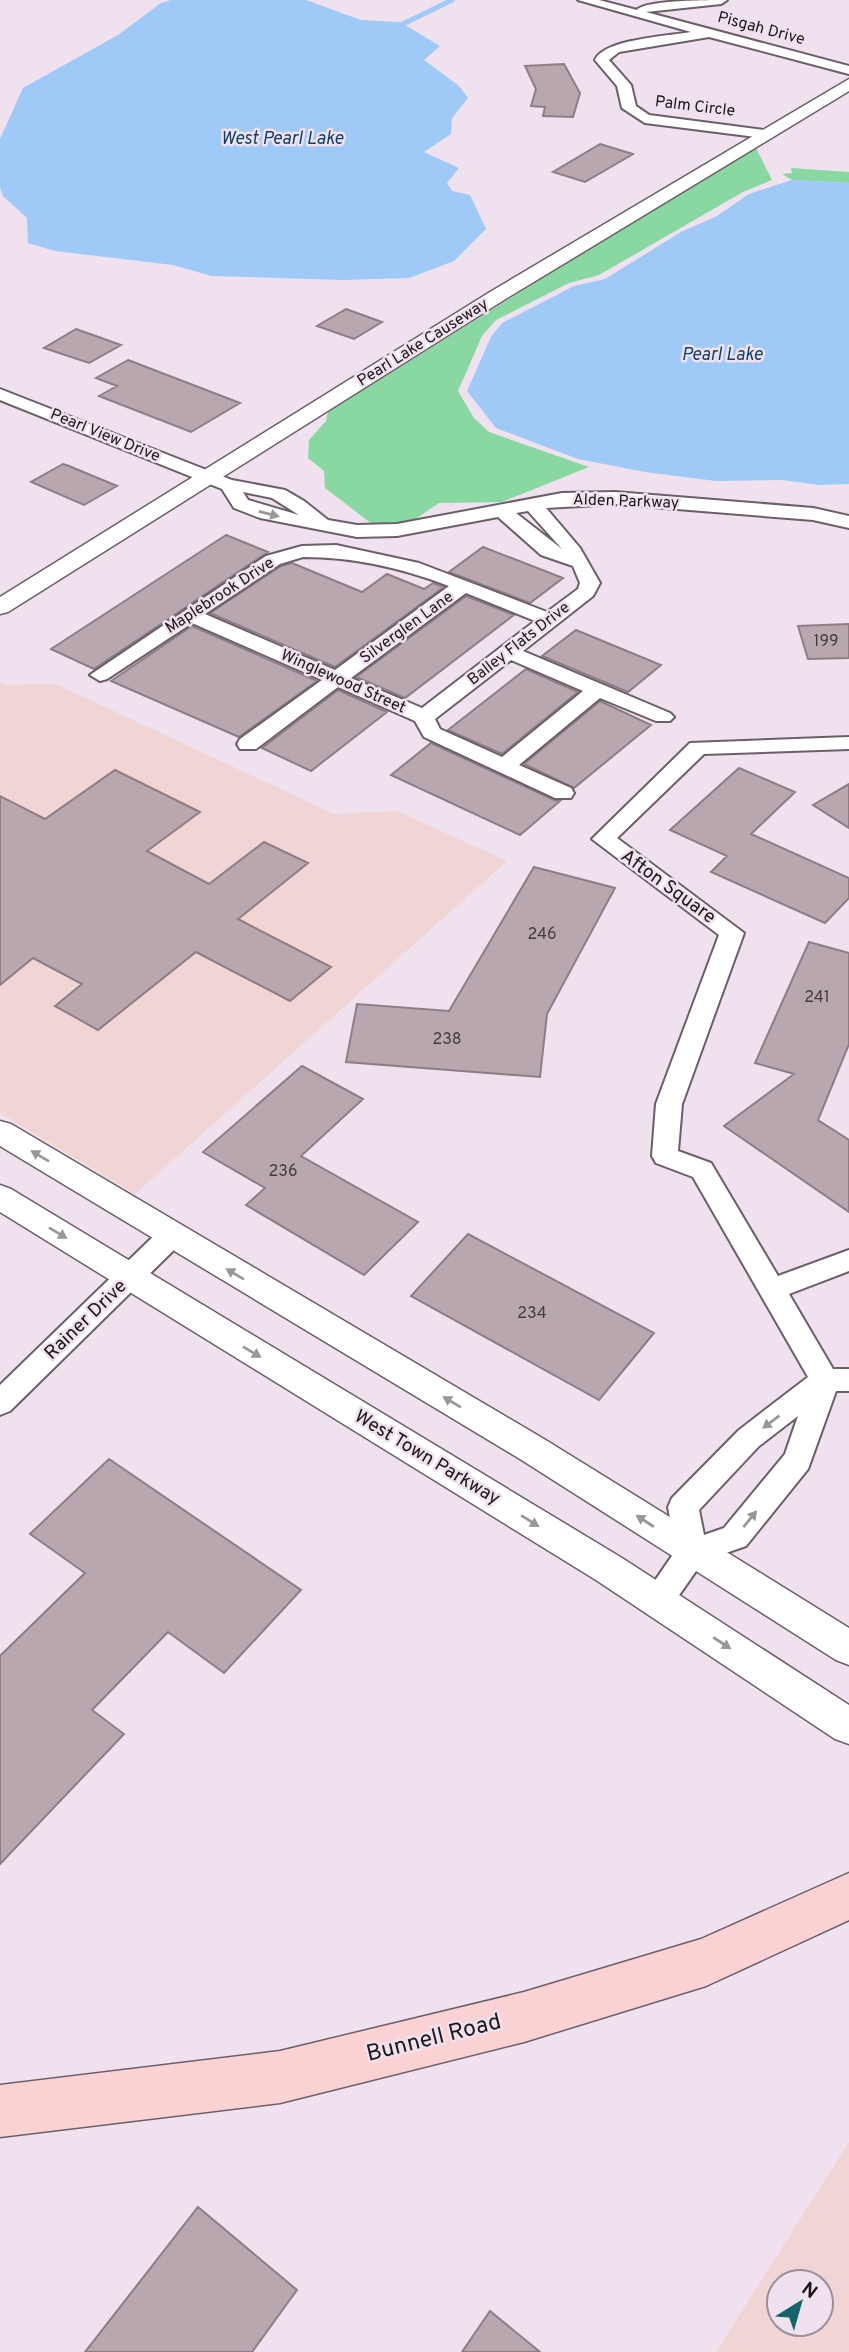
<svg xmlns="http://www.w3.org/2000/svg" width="849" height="2352" viewBox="0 0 849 2352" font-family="Overpass,sans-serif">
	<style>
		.commercial { fill: #f0d5d4; fill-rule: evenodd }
		.green { fill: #89d8a2 }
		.water { fill: #9fc9f6 }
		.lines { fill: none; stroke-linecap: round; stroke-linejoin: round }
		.stream { stroke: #9fc9f6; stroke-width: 5 }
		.building { fill: #b9a7af; stroke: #8e7d84; stroke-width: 2 }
		.minor-casing { stroke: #6b5f6a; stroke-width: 4 }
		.tertiary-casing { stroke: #6b5f6a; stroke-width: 3 }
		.secondary-casing { stroke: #6b5f6a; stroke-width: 3 }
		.minor { fill: #fff; fill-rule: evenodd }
		.tertiary { fill: #fff; fill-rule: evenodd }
		.secondary { fill: #fbd2d4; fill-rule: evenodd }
		.oneway { fill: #999798 }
		.labels { text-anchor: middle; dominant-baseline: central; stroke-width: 5; stroke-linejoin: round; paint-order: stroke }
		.far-street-label { font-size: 16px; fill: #1c171b; stroke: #efe1ee }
		.number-label { font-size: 16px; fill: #433b40 }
		.far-water-label { font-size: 18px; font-style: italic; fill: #09406e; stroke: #efe1ee }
		.street-label { font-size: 19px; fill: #1c171b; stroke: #efe1ee }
		.near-street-label { font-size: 23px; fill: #1c171b; stroke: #efe1ee }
	</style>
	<rect width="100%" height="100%" fill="#efe1ee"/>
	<path class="commercial" d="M0 682 8 685 56 684 334 814 397 811 507 861 135 1194 0 1113Z
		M849 2142V2352H716ZM821 2282V2324H779V2282Z"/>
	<path class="green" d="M755 146 772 180 743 192 599 275 569 283 496 320 482 336 458 391 474 418 489 432 589 467 502 502 439 503 414 520 397 524H372L325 488 324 471 308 458 309 440 326 421 328 412Z
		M791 168 849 172V183L792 180 782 174 792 173Z"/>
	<path class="water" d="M171 0H306L361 20 400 22 440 46 424 60 459 86 468 98 452 118 451 134 424 152 459 168 447 183 452 191 470 195 486 229 454 261 409 278 343 280 212 276 173 265 55 251 28 243 27 218 3 196 0 187V139L23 88 118 35 161 3Z
		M792 180 849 183V484L820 485 782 480 716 481 645 472 578 459 496 428 467 391 491 337 502 323 574 286 605 279 681 232 717 216 749 194Z"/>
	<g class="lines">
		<path class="stream" d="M403 24 452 0"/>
	</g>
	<path class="building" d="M564 64 580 93 573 117 543 116 545 107 531 106 536 89 525 66Z
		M600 144 633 154 585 182 553 172Z
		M346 309 382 322 354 339 317 326Z
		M76 329 121 345 89 363 44 348Z
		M128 360 240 403 191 432 99 396 117 386 96 378Z
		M63 464 69 466 117 486 84 505 31 482Z
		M226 535 268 552 94 669 51 649Z
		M483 547 563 578 530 603 449 572Z
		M292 563 362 592 387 574 424 589 433 583 444 587 335 667 210 613 281 566Z
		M466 596 514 615 405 698 356 677Z
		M849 624V658L808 659 798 626Z
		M192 626 317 681 239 737 111 681Z
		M576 630 661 665 628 692 542 656Z
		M526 669 578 692 502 754 448 730Z
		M338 690 387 712 311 771 262 748Z
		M600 701 651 725 574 788 524 764Z
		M431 743 554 800 560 801 520 835 391 775Z
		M739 768 795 792 751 834 849 878V898L825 923 711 872 727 856 670 830Z
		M115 770 200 812 147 851 209 884 264 842 308 863 238 919 331 967 290 1001 196 952 98 1030 55 1006 82 984 33 958 0 985V796L45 819Z
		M849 784V828L813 805Z
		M534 867 615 888 547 1014 540 1077 346 1062 357 1004 449 1011Z
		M809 942 849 953V1044L818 1120 849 1140V1212L724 1126 794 1074 755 1063Z
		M302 1066 363 1099 301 1156 418 1222 364 1275 246 1205 265 1188 203 1152Z
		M468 1234 654 1333 599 1400 411 1296Z
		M109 1459 301 1590 224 1673 168 1632 92 1710 124 1734 0 1864V1656L85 1573 30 1534Z
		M198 2207 297 2290 252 2352H85Z
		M490 2311 540 2352H462Z"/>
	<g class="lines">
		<defs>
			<path id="minor" d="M578 0H599L637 10C644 0 711 0 727 0L721 4 646 12 849 66V74L709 37 619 52 609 60 631 85 636 106 649 115 764 130 771 134 764 138 645 123 622 108 617 86 595 60C604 39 669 36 691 32Z
				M0 389 232 480 285 490 304 501 328 520 357 525 397 524 562 493 615 492 813 508 849 516V528L813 520 615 504 546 508 580 548 600 583 593 596 523 651 670 713 674 717 670 721H656L600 698 519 765 571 788 574 793 571 798H555L424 737 415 721 338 687 256 749H240L237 744 240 739 322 680 192 623 107 679 100 681 90 675 266 556 302 546 336 545 419 563 547 612 578 589 580 583 573 566 541 555 498 517 397 536 357 537 260 518 234 508 222 489 0 400ZM243 492 272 498 299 515 248 500ZM528 511 562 549 516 513ZM303 557C354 557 402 568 449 586L335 670 205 614 280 564ZM466 593 535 621 422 708 351 678ZM511 660 583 691 502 757 440 729 435 719Z
				M849 737V749L704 754 617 838 744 933 682 1104 678 1151 711 1163 778 1276 849 1250V1271L789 1294 833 1369H849V1391H836L808 1469 746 1546 703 1561 668 1611 657 1614 646 1611 641 1601 676 1550 668 1507 672 1498 739 1430 808 1377 693 1177 656 1163 652 1156 656 1104 719 935 592 839 690 743ZM798 1416 785 1454 724 1528 704 1535 699 1510 759 1446Z
				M171 1226 181 1229 184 1236 181 1243 10 1411 0 1415V1385L161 1229Z"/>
			<path id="tertiary" d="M849 79V91L504 300 8 612 0 614V597L490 292Z
				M0 1121 11 1124 544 1439 849 1628V1665L836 1660 520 1459 0 1146Z
				M0 1185 11 1189 622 1558 849 1705V1744L835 1739 596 1580 0 1212Z"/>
			<path id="secondary" d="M849 1873V1920L706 1986 524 2042 280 2103 0 2137V2085L280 2051 524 1992 701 1939Z"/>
		</defs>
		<use href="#minor" class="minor-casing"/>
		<use href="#tertiary" class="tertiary-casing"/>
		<use href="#secondary" class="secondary-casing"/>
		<use href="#minor" class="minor"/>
		<use href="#tertiary" class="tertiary"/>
		<use href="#secondary" class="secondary"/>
	</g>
	<defs><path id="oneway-solid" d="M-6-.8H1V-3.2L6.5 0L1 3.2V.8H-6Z" transform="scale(1.75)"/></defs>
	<g class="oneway">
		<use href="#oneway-solid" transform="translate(269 514) rotate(14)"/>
		<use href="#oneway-solid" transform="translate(40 1156) rotate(-149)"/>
		<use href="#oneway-solid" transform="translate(58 1233) rotate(31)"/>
		<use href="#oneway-solid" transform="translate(235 1274) rotate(-149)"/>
		<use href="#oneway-solid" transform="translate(252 1352) rotate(31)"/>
		<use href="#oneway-solid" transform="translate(452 1402) rotate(-149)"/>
		<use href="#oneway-solid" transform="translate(771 1422) rotate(143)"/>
		<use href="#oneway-solid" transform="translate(750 1519) rotate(-51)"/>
		<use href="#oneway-solid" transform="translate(530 1521) rotate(32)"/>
		<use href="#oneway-solid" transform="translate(645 1521) rotate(-147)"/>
		<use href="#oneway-solid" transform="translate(722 1643) rotate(33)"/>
	</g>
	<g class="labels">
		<g class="far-street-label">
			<text transform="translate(761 29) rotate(15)">Pisgah Drive</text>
			<text transform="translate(695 107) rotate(7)">Palm Circle</text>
			<text transform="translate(423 343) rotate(-32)">Pearl Lake Causeway</text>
			<text transform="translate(105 436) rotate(22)">Pearl View Drive</text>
			<text transform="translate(626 502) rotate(2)">Alden Parkway</text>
			<text transform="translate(220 596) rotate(-33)">Maplebrook Drive</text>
			<text transform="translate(407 628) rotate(-36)">Silverglen Lane</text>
			<text transform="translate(519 644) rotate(-38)">Balley Flats Drive</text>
			<text transform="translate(343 682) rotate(24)">Winglewood Street</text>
		</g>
		<g class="number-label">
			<text x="826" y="642">199</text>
			<text x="542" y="935">246</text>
			<text x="817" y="998">241</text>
			<text x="447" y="1040">238</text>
			<text x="283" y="1172">236</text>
			<text x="532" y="1314">234</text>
		</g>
		<g class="far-water-label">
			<text x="282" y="139">West Pearl Lake</text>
			<text x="722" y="355">Pearl Lake</text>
		</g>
		<g class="street-label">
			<text transform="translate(668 887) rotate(36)">Afton Square</text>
			<text transform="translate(86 1320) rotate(-44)">Rainer Drive</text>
			<text transform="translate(427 1458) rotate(31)">West Town Parkway</text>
		</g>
		<g class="near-street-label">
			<text transform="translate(434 2039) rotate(-14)">Bunnell Road</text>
		</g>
	</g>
	<g transform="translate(800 2303) rotate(37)"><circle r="33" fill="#efe1ee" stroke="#9b909a" stroke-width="2"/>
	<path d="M0-5L12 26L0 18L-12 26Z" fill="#156469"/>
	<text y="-10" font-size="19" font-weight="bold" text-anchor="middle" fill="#1c171b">N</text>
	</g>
</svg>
